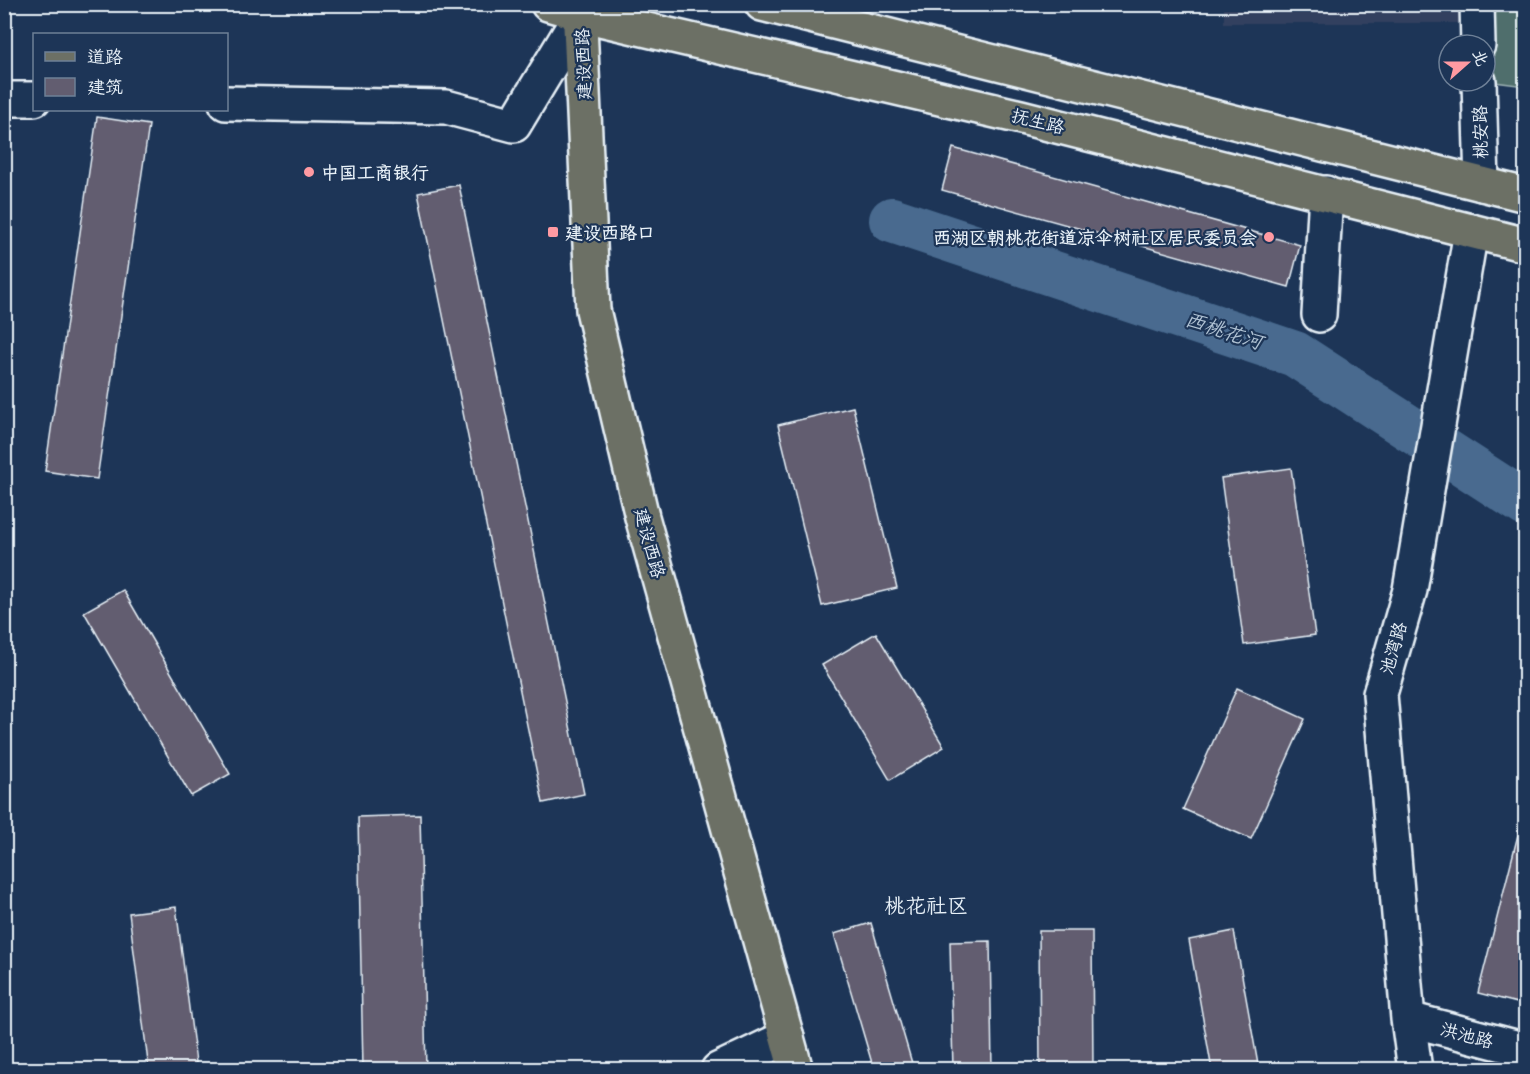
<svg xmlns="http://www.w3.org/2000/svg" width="1530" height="1074" viewBox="0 0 1530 1074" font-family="'Patrick Hand','LXGW WenKai TC',sans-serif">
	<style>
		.built { fill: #32415e }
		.green { fill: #506e6c; stroke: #9cb0b2; stroke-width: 1.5 }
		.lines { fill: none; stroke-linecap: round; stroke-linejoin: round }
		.river { stroke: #486b8f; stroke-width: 46 }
		.building { fill: #625d70; stroke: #e8f1f8; stroke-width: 1.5 }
		.minor-casing { stroke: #e8f1f8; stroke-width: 38 }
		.major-casing { stroke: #e8f1f8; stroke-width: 38 }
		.minor { stroke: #1d3557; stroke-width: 33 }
		.major { stroke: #6c7065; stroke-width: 33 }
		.poi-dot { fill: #ff9aa2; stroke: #1d3557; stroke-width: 2 }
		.labels { text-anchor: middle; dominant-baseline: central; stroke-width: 4.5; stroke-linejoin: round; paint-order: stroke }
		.street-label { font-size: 18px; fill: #e8f1f8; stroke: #1d3557 }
		.poi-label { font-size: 18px; font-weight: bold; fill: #e8f1f8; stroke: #1d3557; text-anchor: start }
		.water-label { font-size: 20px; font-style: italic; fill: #b0c2d3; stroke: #1d3557 }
		.quarter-label { font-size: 21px; fill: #e8f1f8; stroke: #1d3557 }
	</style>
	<rect width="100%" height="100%" fill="#1d3557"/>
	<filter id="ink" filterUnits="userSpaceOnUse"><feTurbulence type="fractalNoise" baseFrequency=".0167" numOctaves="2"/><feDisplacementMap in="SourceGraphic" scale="12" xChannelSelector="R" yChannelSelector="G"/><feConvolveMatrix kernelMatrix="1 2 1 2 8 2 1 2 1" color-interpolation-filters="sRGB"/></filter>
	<g filter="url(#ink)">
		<path class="built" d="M1224 5H1470L1471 23H1224Z"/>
		<path class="green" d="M1491 5H1525V86L1495 82Z"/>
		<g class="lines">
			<path class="river" d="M892 220 1295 354 1526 504"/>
		</g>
		<path class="building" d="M97 117 149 125 97 479 45 471Z
			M953 148 1300 245 1289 287 942 190Z
			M459 185 584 794 543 803 418 193Z
			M853 407 897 588 822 606 778 425Z
			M1291 468 1315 635 1244 645 1221 478Z
			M123 590 230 774 191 796 84 612Z
			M876 633 944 747 890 780 822 665Z
			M1237 688 1305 719 1251 839 1183 809Z
			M420 815 426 1070H363L358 817Z
			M1523 815 1526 816 1525 1005 1478 993Z
			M176 907 197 1070H149L129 913Z
			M871 923 914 1070H874L834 934Z
			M1039 931H1092L1093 1070H1040Z
			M1234 931 1259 1070H1212L1189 940Z
			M990 941 992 1070H953L950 942Z"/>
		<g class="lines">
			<defs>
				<path id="minor" d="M1477 4 1478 45
					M1479 81 1482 184
					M4 99H34
					M226 103 446 107 514 125 581 14
					M1319 315 1326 193
					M1408 1019 1526 1050
					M718 1070 787 1037
					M1415 1070 1408 1019 1380 694 1410 590 1471 231"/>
				<path id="major" d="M548 4 600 19 1021 117 1526 245
					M579 4 593 310 642 517 796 1070
					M762 4 1526 195"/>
			</defs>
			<use href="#minor" class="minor-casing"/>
			<use href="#major" class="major-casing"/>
			<use href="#minor" class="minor"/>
			<use href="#major" class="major"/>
		</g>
	</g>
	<g class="poi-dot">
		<circle cx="309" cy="172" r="6"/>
		<rect x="547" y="226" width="12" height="12" rx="3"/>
		<circle cx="1269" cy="237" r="6"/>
	</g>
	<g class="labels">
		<g class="street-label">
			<text transform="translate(583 64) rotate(-92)">建设西路</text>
			<text transform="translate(1038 121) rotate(14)">抚生路</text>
			<text transform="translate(1480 132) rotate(-91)">桃安路</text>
			<text transform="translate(650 543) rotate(75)">建设西路</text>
			<text transform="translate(1393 648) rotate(-74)">池湾路</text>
			<text transform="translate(1467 1035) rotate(15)">洪池路</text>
		</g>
		<g class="poi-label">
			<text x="321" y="172">中国工商银行</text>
			<text x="565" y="232">建设西路口</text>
			<text x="1257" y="237" text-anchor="end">西湖区朝桃花街道凉伞树社区居民委员会</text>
		</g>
		<g class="water-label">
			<text transform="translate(1224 330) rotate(18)">西桃花河</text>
		</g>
		<g class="quarter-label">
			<text x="926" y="905">桃花社区</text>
		</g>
	</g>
	<rect width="1530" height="1074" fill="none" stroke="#1d3557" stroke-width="24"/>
	<rect x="12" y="12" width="1506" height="1050" fill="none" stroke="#e8f1f8" stroke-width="2" filter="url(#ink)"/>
	<rect x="33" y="33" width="195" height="78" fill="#1d3557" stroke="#6e8097" stroke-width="1.5"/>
	<rect x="45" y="52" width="30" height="9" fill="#6c7065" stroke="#6e8097" stroke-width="1.5"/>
	<text x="87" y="63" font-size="18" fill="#e8f1f8">道路</text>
	<rect x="45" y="78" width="30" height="18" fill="#625d70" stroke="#6e8097" stroke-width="1.5"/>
	<text x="87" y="93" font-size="18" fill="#e8f1f8">建筑</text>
	<g transform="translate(1467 63) rotate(69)"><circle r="28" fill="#1d3557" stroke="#6e8097" stroke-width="1.5"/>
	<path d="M0-4.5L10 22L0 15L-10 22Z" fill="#ff9aa2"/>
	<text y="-9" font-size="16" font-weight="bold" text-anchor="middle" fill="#e8f1f8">北</text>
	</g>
</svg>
